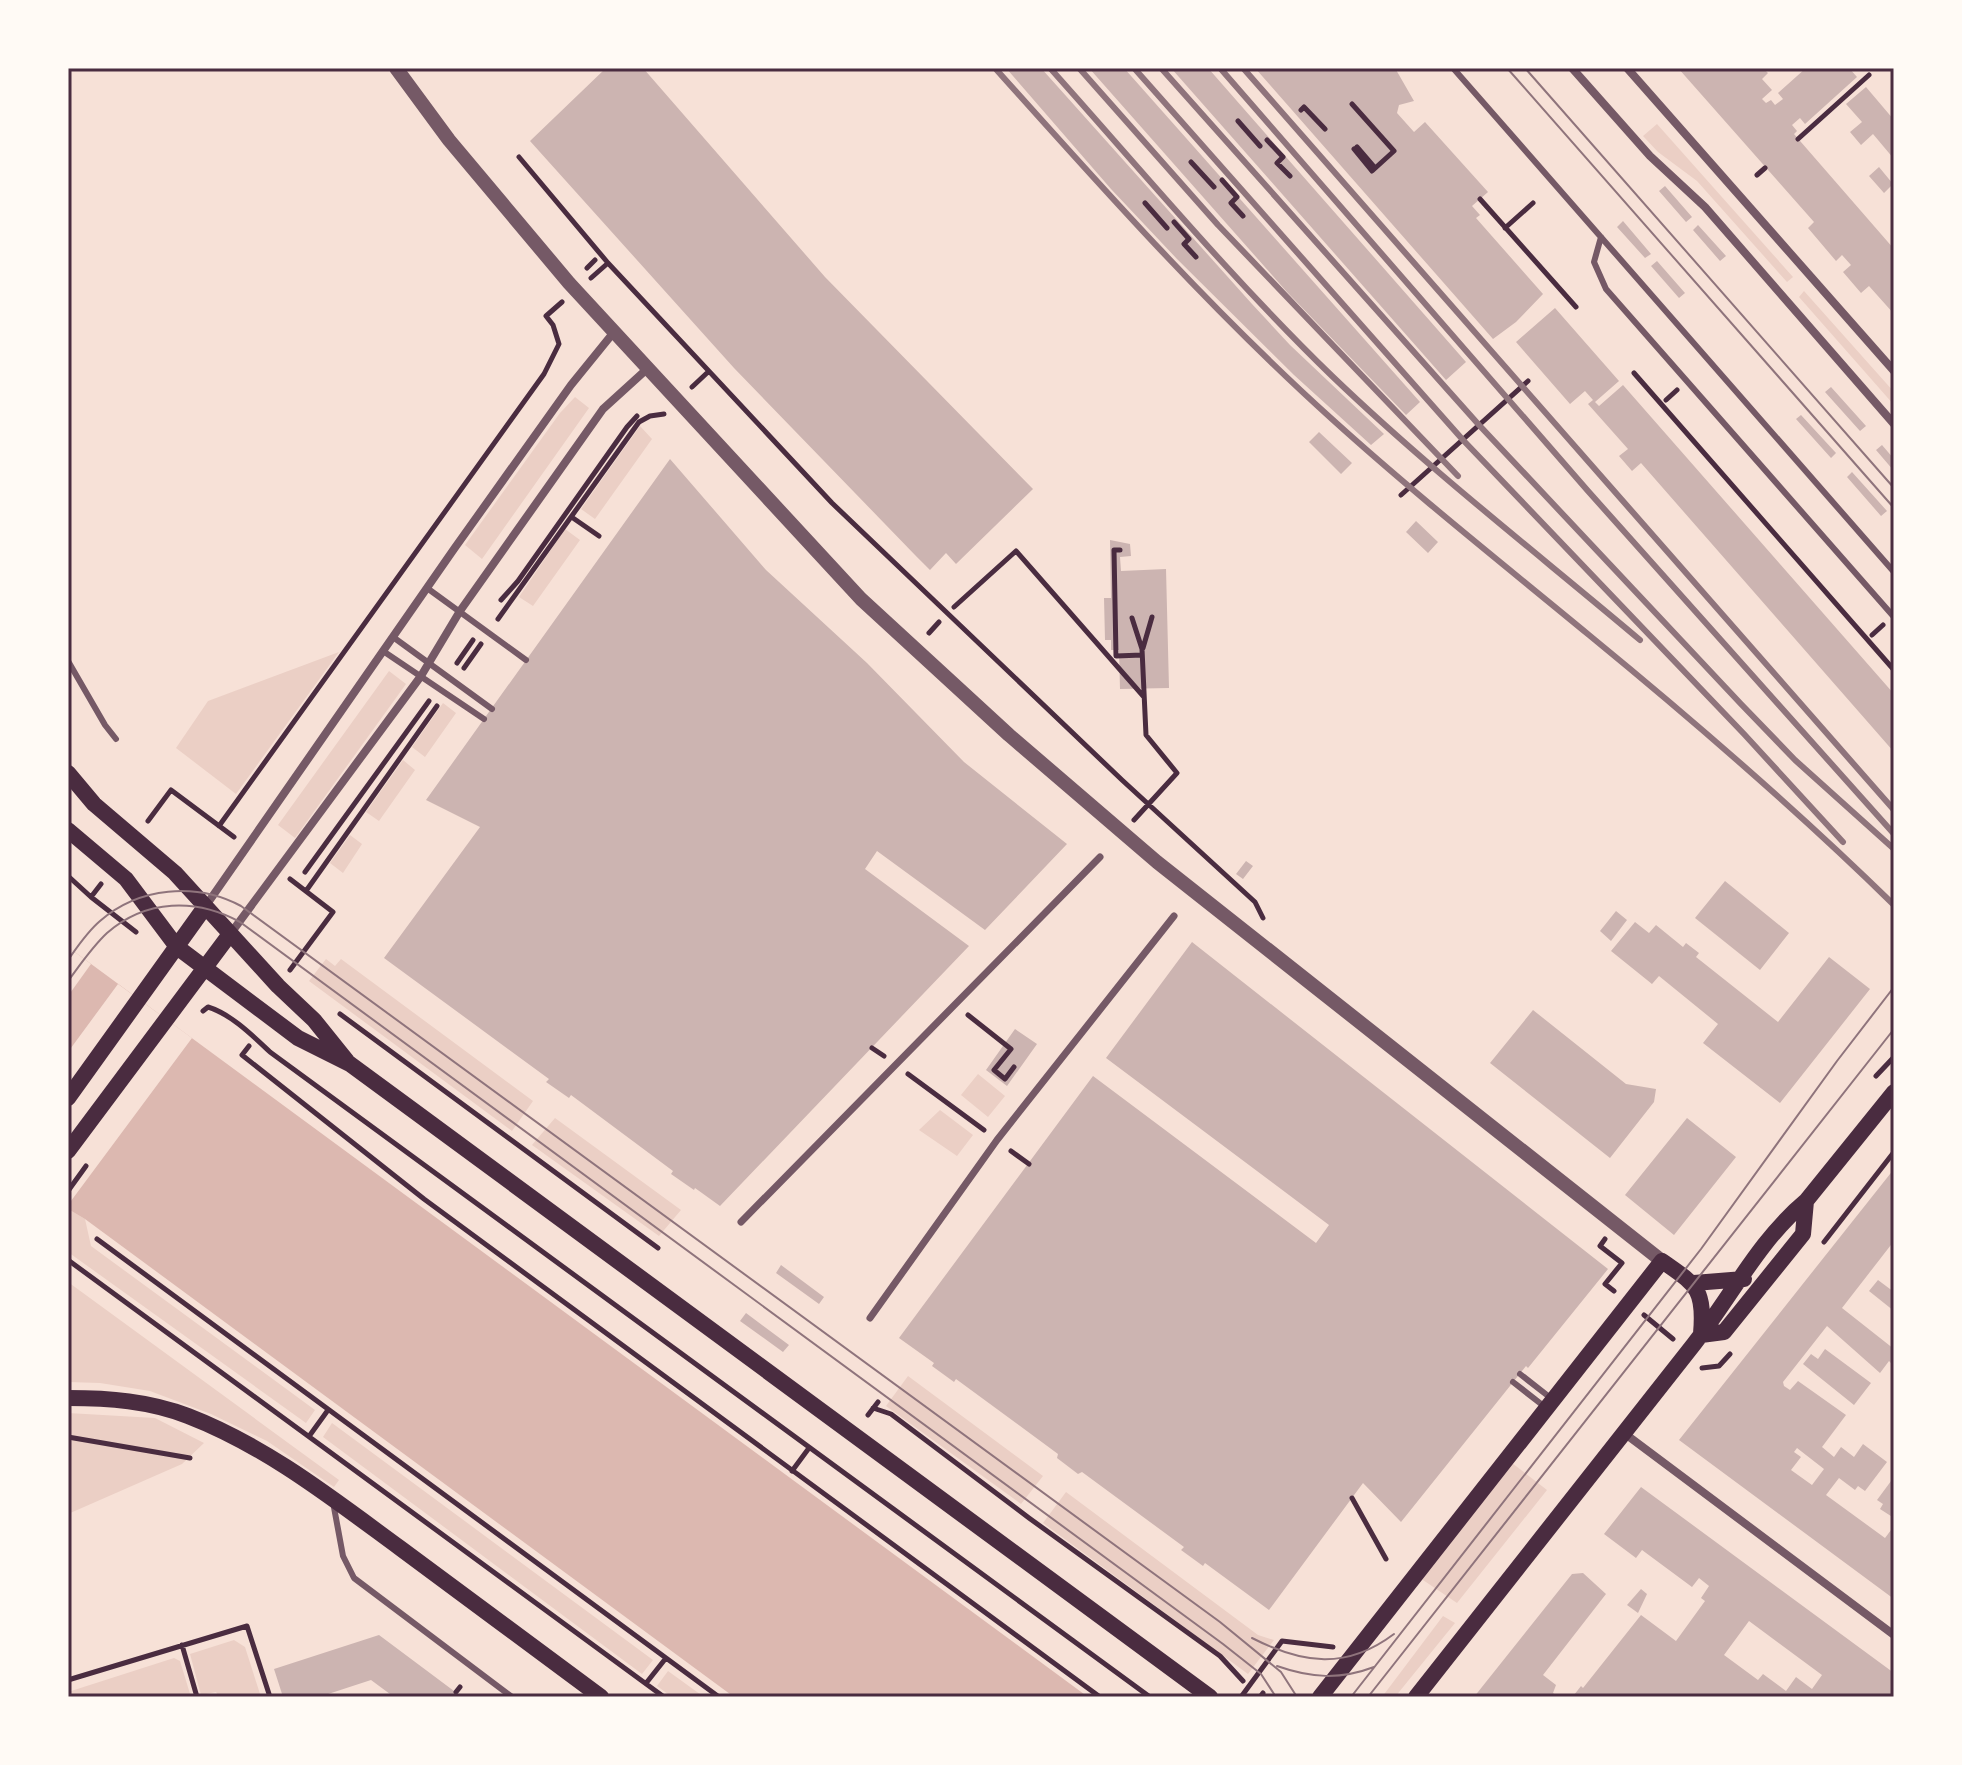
<svg xmlns="http://www.w3.org/2000/svg" width="1962" height="1765" viewBox="0 0 1962 1765" font-family="Commissioner,sans-serif">
	<style>
		.green { fill: #ebcfc5 }
		.water { fill: #dcb8b0 }
		.pier { fill: #f7e1d7 }
		.building { fill: #ccb4b1; fill-rule: evenodd }
		.lines { fill: none; stroke-linecap: round; stroke-linejoin: round }
		.path { stroke: #4a2c40; stroke-width: 5 }
		.service { stroke: #755966; stroke-width: 6 }
		.pedestrian { stroke: #755966; stroke-width: 7 }
		.minor { stroke: #755966; stroke-width: 8 }
		.tertiary { stroke: #755966; stroke-width: 14 }
		.secondary { stroke: #4a2c40; stroke-width: 16 }
		.tram { stroke: #8f747c; stroke-width: 2 }
		.rail { stroke: #8f747c; stroke-width: 6 }
		.neatline { fill: none; stroke: #4a2c40; stroke-width: 3 }
	</style>
	<rect width="100%" height="100%" fill="#f7e1d7"/>
	<path class="green" d="M1657 124 1793 277 1787 282 1697 181 1658 152 1643 136Z
		M1804 291 1894 392V405L1799 297Z
		M575 397 589 408 482 559 465 545 560 413Z
		M640 426 652 439 595 519 581 509Z
		M565 529 580 540 533 606 519 597Z
		M339 652 236 794 176 748 208 701Z
		M389 671 406 684 295 838 278 825Z
		M443 703 456 713 425 757 412 747Z
		M403 760 415 770 379 821 366 812Z
		M350 835 362 844 343 873 330 863Z
		M326 959 335 966 341 959 533 1101 512 1131 309 981Z
		M978 1074 1005 1096 988 1117 961 1095Z
		M940 1110 973 1135 957 1156 919 1130Z
		M555 1118 681 1210 659 1236 532 1145Z
		M68 1209 85 1219 91 1246 315 1410 306 1423 68 1252Z
		M68 1282 339 1480 334 1487 267 1441 211 1414 150 1391 100 1383 68 1382Z
		M908 1376 1043 1476 1021 1504 886 1406Z
		M68 1413 155 1418 204 1443 182 1464 68 1514Z
		M332 1423 653 1660 642 1674 323 1437Z
		M1512 1463 1547 1490 1457 1603 1420 1578Z
		M1066 1492 1258 1635 1274 1640 1248 1674 1043 1523Z
		M1443 1616 1455 1623 1395 1697H1382Z
		M234 1640 245 1647 261 1697H219L216 1692 201 1695 190 1654Z
		M174 1658 180 1661 191 1697H68V1692Z
		M668 1671 704 1697H672L657 1686Z"/>
	<path class="water" d="M68 947 1088 1697H734L85 1219 68 1209Z"/>
	<path class="pier" d="M68 947 91 964 68 996Z
		M118 984 192 1038 68 1205V1052Z"/>
	<path class="building" d="M606 68H643L825 277 1033 489 956 564 946 553 930 570 915 555 734 368 530 141Z
		M1006 68H1041L1252 304 1290 345 1384 434 1371 445 1294 375 1177 259 1111 189Z
		M1089 68H1124L1420 402 1406 415 1287 292Z
		M1171 68H1208L1466 362 1446 380Z
		M1255 68H1395L1414 101 1399 105 1397 113 1414 132 1425 122 1488 192 1472 206 1480 215 1476 218 1543 294 1516 322 1493 339Z
		M1678 68H1763L1768 73 1762 79 1772 90 1762 99 1766 103 1771 100 1775 105 1783 99 1778 93 1806 68H1849L1857 77 1805 124 1800 118 1792 125 1797 131 1794 134 1894 249V314L1869 286 1861 293 1843 272 1851 265 1842 255 1836 261 1808 228 1814 222Z
		M1866 87 1894 120V159L1873 134 1861 145 1850 132 1862 122 1846 104Z
		M1879 167 1893 184 1884 193 1869 176Z
		M1665 186 1692 217 1686 222 1659 191Z
		M1623 221 1651 254 1645 258 1617 227Z
		M1698 225 1726 256 1720 261 1693 230Z
		M1657 261 1685 293 1679 298 1651 266Z
		M1555 308 1619 381 1595 402 1599 406 1623 385 1894 694V752L1641 463 1632 471 1619 456 1628 449 1588 404 1593 400 1585 391 1570 404 1516 342Z
		M1831 387 1866 426 1860 431 1825 392Z
		M1801 415 1836 453 1831 458 1796 419Z
		M1319 432 1352 463 1341 474 1309 442Z
		M1882 445 1894 459V471L1876 450Z
		M670 459 766 570 867 663 964 762 1067 844 985 930 877 851 865 869 969 946 720 1206 695 1188 694 1190 671 1174 673 1171 571 1095 569 1098 546 1082 549 1079 384 958 480 827 426 800Z
		M1852 472 1887 511 1881 516 1847 477Z
		M1416 521 1438 542 1428 553 1406 532Z
		M1110 540 1130 544 1131 556 1120 557 1121 571 1166 569 1169 688 1120 689 1119 650H1111V640H1105L1104 598H1111Z
		M1246 861 1253 866 1243 879 1236 874Z
		M1725 881 1789 933 1760 970 1695 918Z
		M1616 911 1627 920 1611 941 1600 931Z
		M1635 922 1649 933 1656 925 1683 947 1686 943 1699 953 1696 957 1778 1022 1829 957 1870 989 1780 1103 1703 1043 1718 1024 1659 976 1652 984 1611 951Z
		M1192 942 1608 1269 1528 1368 1526 1366 1401 1522 1363 1483 1269 1610 1205 1563 1203 1566 1181 1550 1184 1547 1082 1472 1078 1474 1057 1458 1058 1454 956 1379 954 1382 932 1366 934 1363 899 1338 1093 1076 1316 1243 1329 1225 1106 1058Z
		M1533 1010 1626 1084 1656 1089 1654 1102 1610 1158 1490 1063Z
		M1015 1029 1037 1044 1007 1086 986 1070Z
		M1687 1118 1736 1157 1674 1235 1625 1195Z
		M1894 1169V1241L1842 1308 1894 1349V1366L1889 1361 1880 1373 1827 1326 1783 1382 1784 1386 1790 1390 1798 1381 1846 1415 1822 1447 1834 1457 1841 1447 1854 1457 1863 1444 1887 1462 1865 1491 1858 1486 1855 1490 1839 1478 1826 1495 1885 1538 1894 1526V1599L1679 1440ZM1797 1448 1824 1469 1812 1485 1791 1470 1801 1457 1794 1452Z
		M781 1265 824 1297 819 1304 776 1273Z
		M1878 1280 1894 1292V1311L1869 1291Z
		M746 1313 789 1345 783 1352 740 1321Z
		M1825 1349 1871 1383 1854 1405 1803 1364 1811 1354 1818 1359Z
		M1894 1477V1518L1880 1509 1883 1504 1877 1500Z
		M1641 1487 1894 1673V1697L1574 1695 1581 1686 1583 1688 1641 1615 1676 1641 1705 1601 1701 1598 1709 1586 1699 1578 1692 1587 1642 1550 1636 1558 1604 1534ZM1749 1621 1822 1675 1812 1689 1796 1677 1786 1691 1763 1674 1758 1680 1724 1655Z
		M1583 1573 1606 1594 1543 1675 1556 1685 1553 1693 1558 1697H1474L1572 1574Z
		M1641 1589 1647 1594 1638 1613 1627 1605Z
		M379 1635 462 1697H394L371 1680 319 1697H283L274 1669Z"/>
	<g class="lines">
		<path class="path" d="M1352 104 1394 151 1372 171 1354 149
			M1301 110 1304 107 1325 129
			M1238 121 1260 146
			M1798 139 1869 75
			M1267 140 1283 157 1277 163 1290 176
			M1357 147 1375 168
			M519 157 608 263 832 503 1122 780 1255 902 1263 918
			M1191 162 1214 187
			M1757 175 1765 168
			M1222 180 1237 197 1231 203 1243 216
			M1480 199 1576 307
			M1145 203 1167 228
			M1174 222 1189 239 1184 244 1196 257
			M1505 228 1533 203
			M587 268 595 260
			M591 278 608 263
			M1634 373 1894 670
			M692 387 708 372
			M1666 400 1677 390
			M1401 495 1528 381
			M573 518 599 536
			M1120 550H1114L1116 656 1142 655
			M501 600 518 581 627 427 637 416
			M954 607 1016 551 1144 697
			M1132 618 1142 649 1146 735 1177 773 1134 820
			M498 619 639 422 650 416 664 414
			M929 633 939 622
			M1872 635 1883 625
			M1143 648 1152 617
			M457 663 473 640
			M464 668 481 644
			M148 821 171 790 234 837
			M219 826 544 374 559 344 553 325 546 316 562 302
			M305 872 429 701
			M68 876 91 897
			M101 884 91 897 136 932
			M306 891 437 706
			M290 970 333 912 290 879
			M203 1011 208 1007C231 1014 253 1036 270 1052L1150 1697
			M340 1014 658 1248
			M968 1015 1011 1049 994 1070 1005 1079 1014 1067
			M249 1046 242 1055 424 1199 1100 1697
			M872 1048 884 1056
			M908 1074 984 1130
			M1876 1076 1894 1057
			M1011 1151 1029 1164
			M68 1191 86 1166
			M97 1239 719 1697
			M1605 1239 1600 1246 1622 1263 1605 1284 1614 1291
			M1824 1242 1894 1152
			M68 1260 664 1697
			M1644 1315 1673 1339
			M1702 1368 1719 1366 1730 1354
			M873 1408 891 1414 1029 1518 1220 1656 1243 1681
			M868 1415 878 1402
			M310 1435 328 1410
			M68 1437 190 1458
			M792 1471 809 1448
			M1352 1498 1386 1559
			M182 1645 197 1697
			M68 1680 247 1626 270 1697
			M647 1682 666 1658
			M456 1692 460 1687
			M1241 1697 1282 1641 1333 1647
			M1260 1697 1263 1693"/>
		<path class="service" d="M1453 68 1894 572
			M1601 237 1594 262 1606 289 1894 617
			M427 588 526 660
			M393 637 492 709
			M383 651 484 719
			M68 661 105 725 116 739
			M1520 1374 1552 1399
			M1513 1382 1545 1407
			M333 1502 343 1556 354 1578 512 1697"/>
		<path class="pedestrian" d="M741 1222 1100 857
			M870 1318 997 1140 1174 916"/>
		<path class="minor" d="M1572 68 1650 156 1705 207 1894 424
			M1627 68 1894 371
			M205 907 454 549 571 385 614 332
			M231 933 421 676 460 611 603 409 647 369
			M1624 1433 1894 1635"/>
		<path class="tertiary" d="M396 68 449 140 569 283 861 599 1009 735 1157 862 1662 1261"/>
		<path class="secondary" d="M68 773 94 804 175 873 278 986 314 1020 347 1061
			M68 830 126 879 177 947 298 1038 350 1064 414 1111 1210 1697
			M68 1098 205 907
			M68 1151 230 934
			M1694 1283 1744 1279
			M1701 1335 1724 1332 1803 1234 1806 1201
			M68 1398C109 1398 149 1401 188 1416 266 1446 333 1499 400 1548 467 1598 534 1647 601 1697
			M1320 1697 1662 1261C1696 1285 1705 1288 1701 1334
			M1416 1697C1509 1579 1601 1461 1694 1344 1731 1297 1759 1240 1806 1201L1894 1092"/>
		<path class="tram" d="M1507 68 1894 508
			M1525 68 1894 488
			M68 960C78 946 87 932 100 921 139 887 196 882 241 906L1220 1622 1281 1672 1297 1697
			M68 981C80 965 92 947 107 933 146 899 196 898 240 922L1223 1644 1261 1674 1276 1697
			M1252 1638C1303 1664 1346 1670 1394 1634
			M1277 1666C1311 1678 1340 1680 1374 1667
			M1351 1697 1701 1249 1837 1061 1894 987
			M1368 1697 1894 1029"/>
		<path class="rail" d="M995 68C1104 190 1212 311 1333 420 1416 495 1503 564 1589 635 1694 721 1797 810 1894 905
			M1050 68C1143 172 1232 279 1332 376 1430 470 1537 553 1640 640
			M1079 68 1218 225 1458 476
			M1134 68 1463 440 1744 734 1843 842
			M1161 68 1479 425 1741 704 1795 760 1894 849
			M1220 68 1588 491 1894 834
			M1243 68 1894 810"/>
	</g>
	<rect width="1962" height="1765" fill="none" stroke="#fffaf5" stroke-width="140"/>
	<rect x="70" y="70" width="1822" height="1625" class="neatline"/>
</svg>
